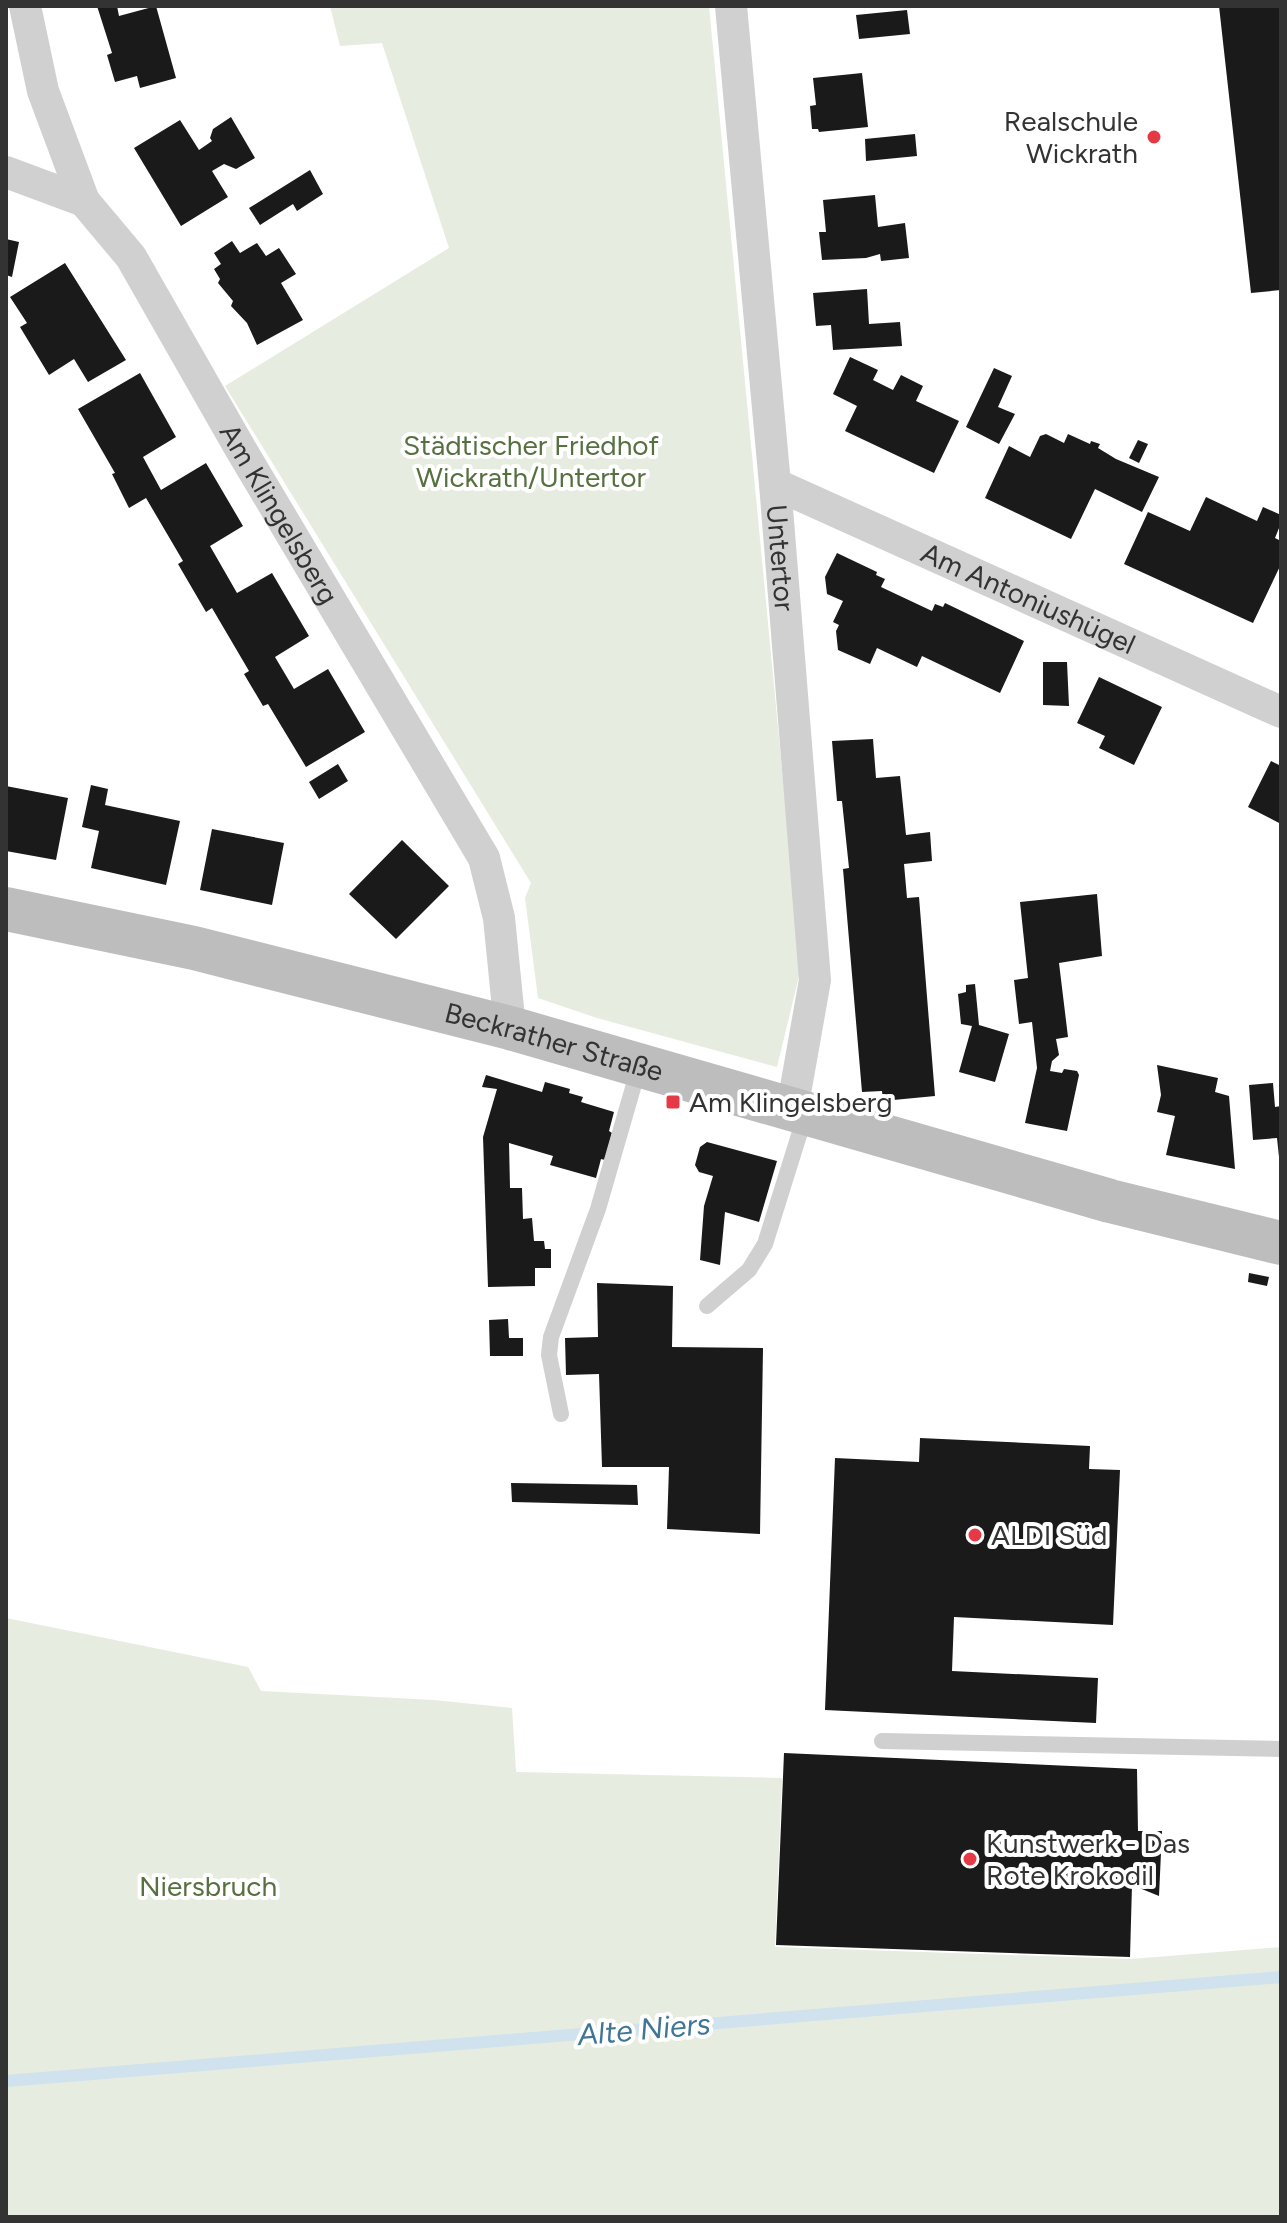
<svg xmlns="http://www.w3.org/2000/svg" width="1287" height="2223" viewBox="0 0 1287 2223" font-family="Figtree,sans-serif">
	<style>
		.green { fill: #e6ecdf }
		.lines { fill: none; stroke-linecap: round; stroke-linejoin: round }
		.stream { stroke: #cfe2ee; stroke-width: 12 }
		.building { fill: #1a1a1a }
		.lane { stroke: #d0d0d0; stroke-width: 16 }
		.street { stroke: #d0d0d0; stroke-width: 32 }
		.secondary { stroke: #bdbdbd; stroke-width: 44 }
		.poi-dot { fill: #e63946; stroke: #fff; stroke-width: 3 }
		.labels { text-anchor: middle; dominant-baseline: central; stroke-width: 8; stroke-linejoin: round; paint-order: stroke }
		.poi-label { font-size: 28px; fill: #333; stroke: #fff; text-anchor: start }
		.park-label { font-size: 28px; fill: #56703f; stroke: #fff }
		.street-label { font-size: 28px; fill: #333; stroke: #fff }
		.water-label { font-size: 30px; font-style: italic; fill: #3f7597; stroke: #fff }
	</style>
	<rect width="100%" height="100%" fill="#fff"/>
	<path class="green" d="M330 6H709L801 968 777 1067 597 1018 538 998 525 898 531 883 225 386 449 248 382 43 340 46Z
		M6 1618 248 1667 261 1691 434 1700 512 1708 516 1772 782 1778 775 1947 1131 1959 1281 1947V2217H6Z"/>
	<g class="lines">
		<path class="stream" d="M6 2081 1281 1977"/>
	</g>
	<path class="building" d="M97 6H117L119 16 156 6 176 78 140 88 137 76 115 82 107 55 112 53Z
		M1219 6H1281V290L1251 293Z
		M907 10 910 34 859 39 856 15Z
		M862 73 868 127 819 132 818 129H812L810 106 816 105 813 78Z
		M231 117 255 158 236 169 224 164 212 171 228 197 181 226 134 148 180 120 199 150 212 141 210 138 213 129Z
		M915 134 917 156 866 161 865 139Z
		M310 170 323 194 297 211 293 204 260 225 249 208Z
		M875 195 878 227 905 223 909 258 881 261 880 254 866 258 822 260 819 232H826L823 200Z
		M6 239 19 242 12 277 6 275Z
		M232 241 240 253 257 243 266 256 279 248 296 274 281 283 303 320 257 345 247 323 231 306 233 301 218 283 220 279 214 269 221 264 214 253Z
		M65 263 126 360 88 382 74 359 49 375 20 327 27 323 10 297Z
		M867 289 869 324 900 322 902 346 833 350 831 325 816 326 813 293Z
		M850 357 878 370 873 380 893 390 901 375 923 386 916 401 959 421 934 473 845 431 857 406 833 394Z
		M994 368 1012 376 998 407 1015 414 999 444 966 427Z
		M140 373 176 437 143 457 161 490 206 463 243 526 210 546 237 593 272 573 309 636 275 657 294 689 328 669 365 732 306 767 268 704 263 706 244 674 249 671 212 608 206 612 178 564 183 561 146 498 129 508 112 474 115 473 78 409Z
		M1046 434 1064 443 1068 434 1090 444 1091 441 1100 444 1098 448 1116 459 1159 477 1142 512 1095 489 1071 539 985 498 1009 446 1030 457 1040 436Z
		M1138 440 1148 444 1139 463 1129 458Z
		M1206 497 1257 521 1263 507 1281 515V523L1275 538 1281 541V564L1253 623 1124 564 1148 512 1190 531Z
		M837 553 877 572 876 575 885 579 881 587 932 611 935 604 943 607 945 603 1024 641 1000 693 922 656 917 667 877 648 870 664 838 650 836 631 839 625 833 622 843 601 827 594 825 577Z
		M1043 662H1067L1069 706 1043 705Z
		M1099 677 1162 707 1134 765 1099 748 1105 736 1077 723Z
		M873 739 876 778 900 776 906 835 930 832 932 861 904 864 907 898 919 897 935 1096 883 1101 882 1091 862 1092 843 869 849 868 842 801H837L832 741Z
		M1271 761 1281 766V824L1248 807Z
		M338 764 348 781 319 799 309 782Z
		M91 785 108 789 105 805 180 821 166 885 91 868 99 831 82 827Z
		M6 786 68 798 56 860 6 851Z
		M212 829 284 843 272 905 200 890Z
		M402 840 449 886 396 939 349 894Z
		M1097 894 1102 956 1059 963 1068 1037 1056 1039 1059 1055 1052 1061 1050 1071 1062 1073 1064 1069 1077 1071 1079 1075 1067 1131 1025 1123 1037 1068 1032 1022 1019 1024 1014 980 1028 978 1020 902Z
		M975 984 979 1025 1009 1034 995 1082 959 1072 972 1026 961 1024 958 994 966 992V985Z
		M1157 1065 1218 1078 1215 1092 1229 1096 1235 1169 1166 1155 1175 1116 1157 1112 1161 1095Z
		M486 1075 542 1092 545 1082 570 1089 569 1093 583 1097 581 1102 614 1112 609 1131 612 1133 605 1160 601 1159 596 1178 550 1165 553 1156 509 1143 510 1188H522L523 1219 532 1218 534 1241H544L545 1249H551V1268H535V1286L488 1287 483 1137 497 1089 482 1087Z
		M1273 1083 1275 1107 1281 1106V1156L1279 1157 1277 1138 1253 1140 1249 1085Z
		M707 1142 777 1161 759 1222 725 1212 720 1265 700 1260 704 1206 713 1176 699 1172 695 1165 700 1147Z
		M1249 1273 1269 1277 1267 1286 1248 1282Z
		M597 1283 673 1286 672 1347 763 1348 760 1534 667 1529 669 1467H602L599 1374 566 1375 565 1338 598 1337Z
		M508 1319 509 1338H523V1356H490L489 1320Z
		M920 1438 1090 1446 1089 1469 1120 1470 1113 1625 954 1617 952 1671 1098 1678 1096 1723 825 1710 835 1458 919 1462Z
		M511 1483 637 1485 638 1505 512 1502Z
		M784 1753 1137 1769 1138 1831H1162L1159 1896 1132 1885 1130 1957 776 1945Z"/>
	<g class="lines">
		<path class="lane" d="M707 1306 749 1270 765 1244 805 1116
			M561 1414 549 1355 551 1337 598 1209 639 1067
			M882 1741 1281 1749"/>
		<g class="street">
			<path id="s1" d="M25 6 43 91 84 201 131 257 240 448 484 858 499 918 510 1028"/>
			<path id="s2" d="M731 6 775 484 815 980 792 1110"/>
			<path d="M6 172 84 201"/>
			<path id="s3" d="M775 484 1281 712"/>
		</g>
		<path class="secondary" id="s4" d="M6 909 194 948 510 1028 1110 1201 1281 1243"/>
	</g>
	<g class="poi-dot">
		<circle cx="1154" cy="137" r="8"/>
		<rect x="665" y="1094" width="16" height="16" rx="4"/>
		<circle cx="975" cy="1535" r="8"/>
		<circle cx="970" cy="1859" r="8"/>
	</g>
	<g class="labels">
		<g class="poi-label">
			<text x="1138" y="121" text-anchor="end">Realschule<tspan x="1138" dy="32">Wickrath</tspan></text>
			<text x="689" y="1102">Am Klingelsberg</text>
			<text x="991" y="1535">ALDI Süd</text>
			<text x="986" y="1843">Kunstwerk - Das<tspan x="986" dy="32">Rote Krokodil</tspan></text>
		</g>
		<g class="park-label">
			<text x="531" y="445">Städtischer Friedhof<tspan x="531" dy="32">Wickrath/Untertor</tspan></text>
			<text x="208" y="1886">Niersbruch</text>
		</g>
		<g class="street-label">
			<text stroke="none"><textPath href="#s1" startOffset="574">Am Klingelsberg</textPath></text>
			<text stroke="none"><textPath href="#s2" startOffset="554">Untertor</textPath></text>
			<text stroke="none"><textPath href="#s3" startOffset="278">Am Antoniushügel</textPath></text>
			<text stroke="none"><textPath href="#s4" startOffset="564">Beckrather Straße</textPath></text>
		</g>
		<g class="water-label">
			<text transform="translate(644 2029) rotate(-5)">Alte Niers</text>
		</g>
	</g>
	<rect width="1287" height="2223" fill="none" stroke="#333333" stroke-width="16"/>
</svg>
